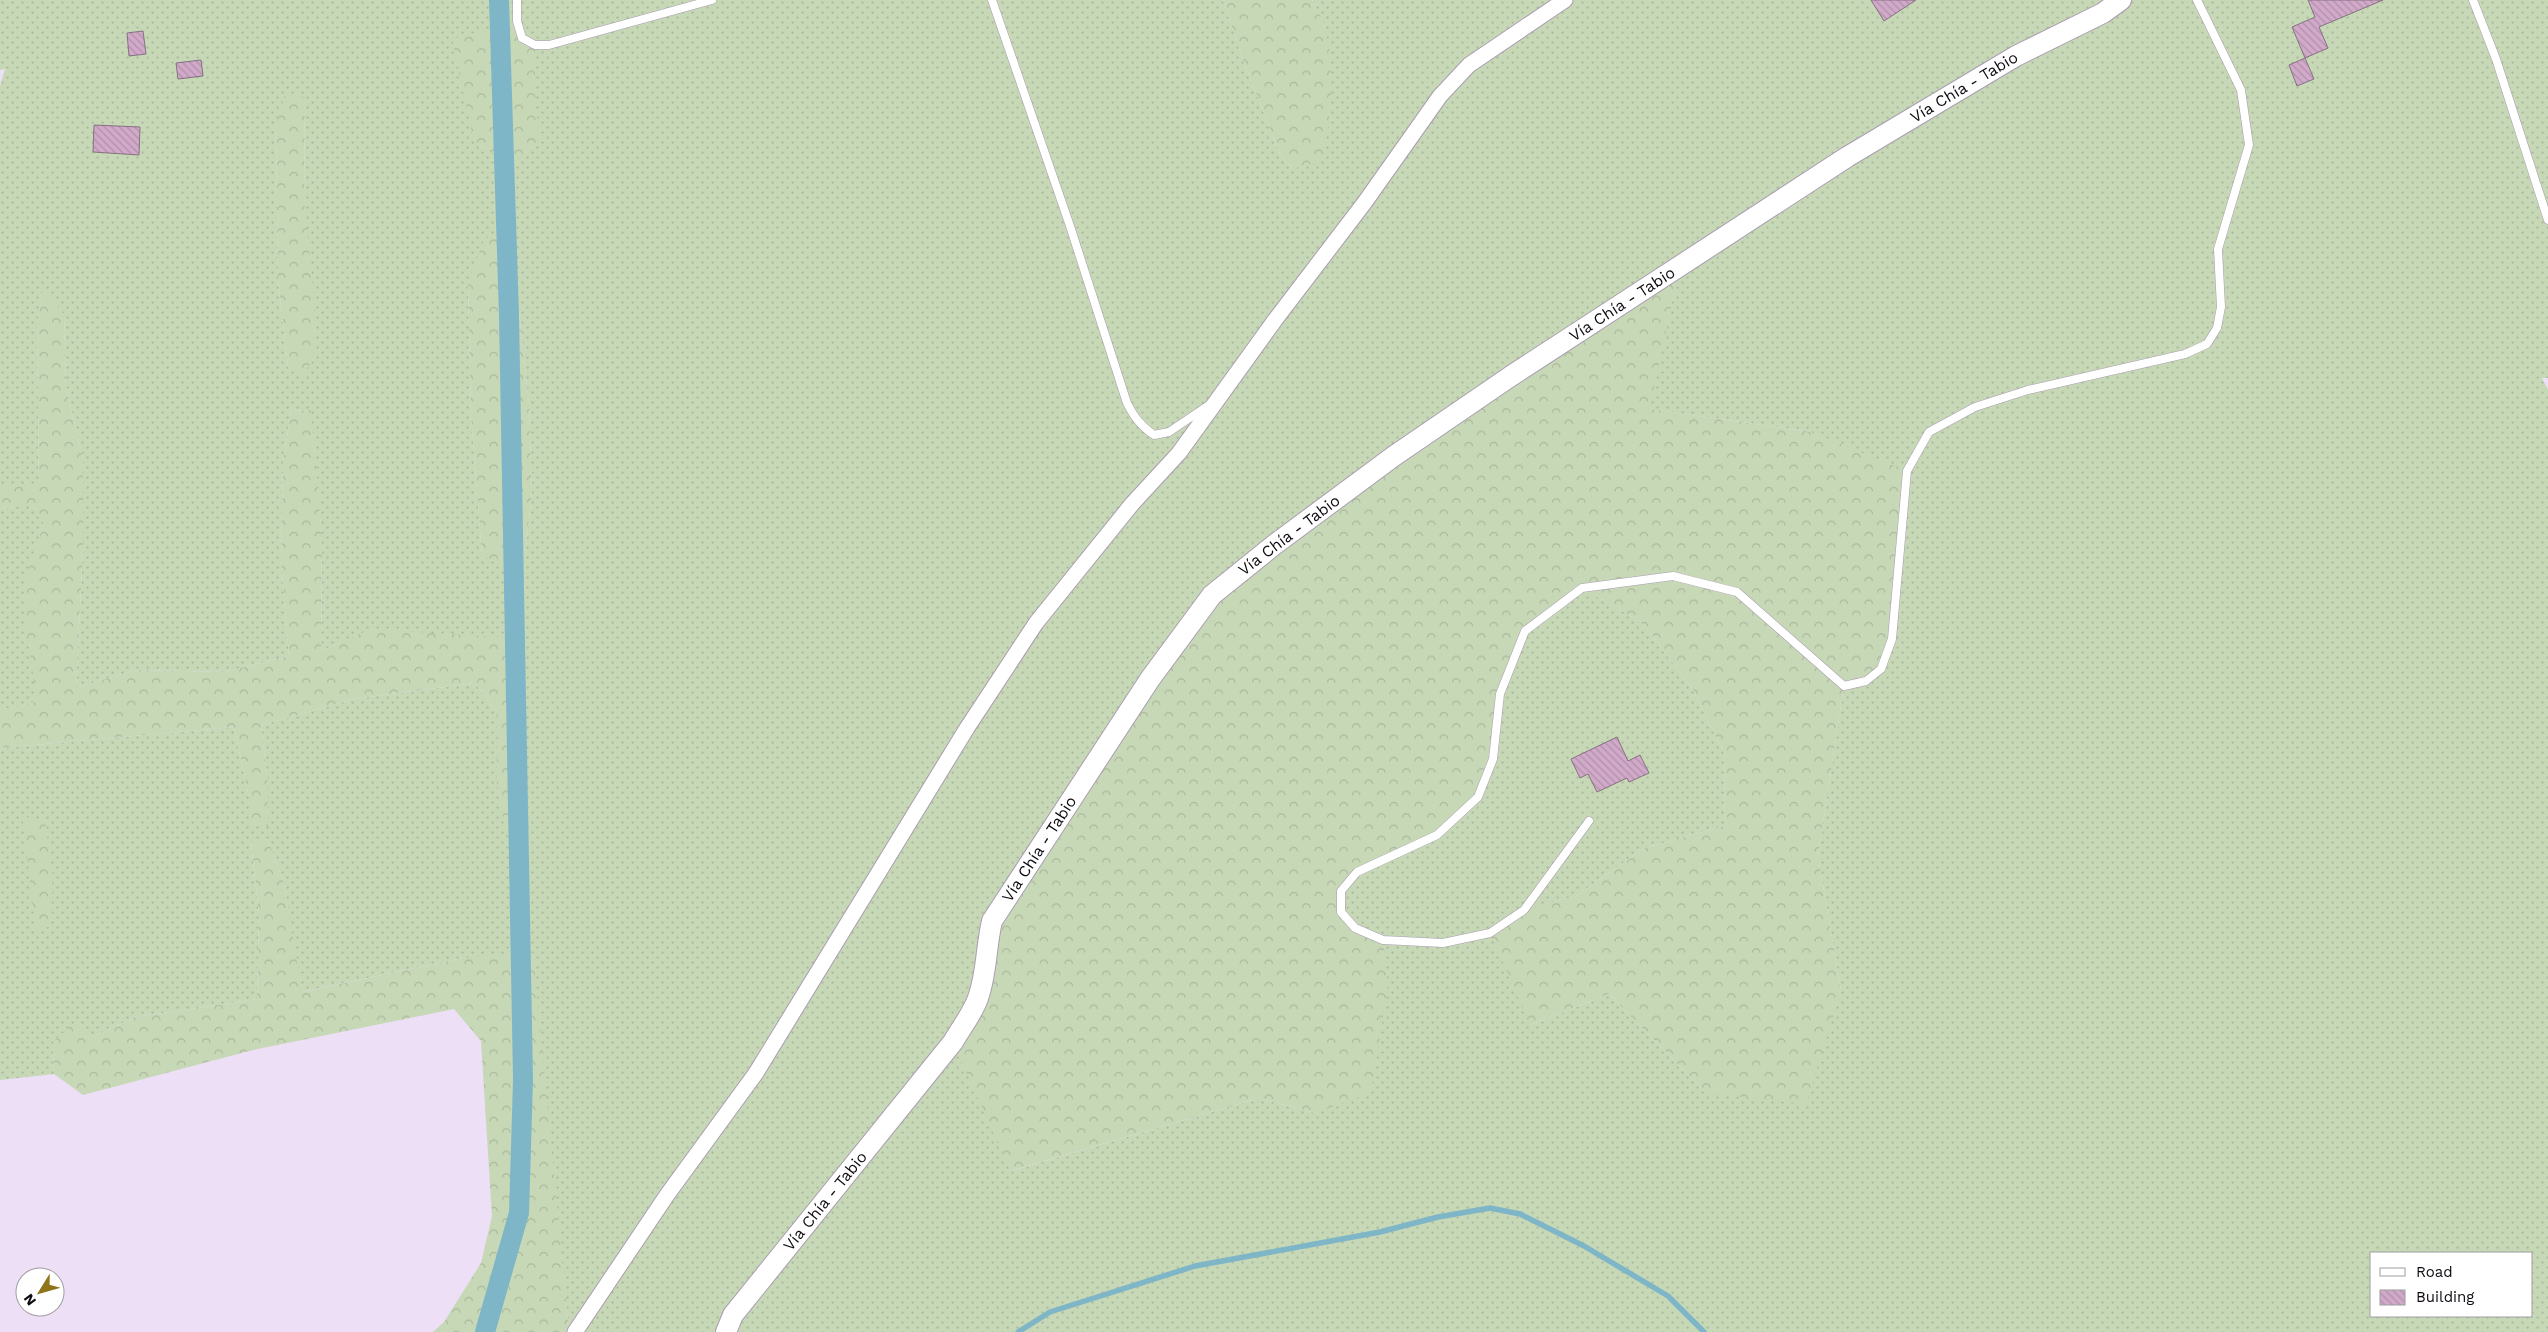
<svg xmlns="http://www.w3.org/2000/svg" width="2548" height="1332" viewBox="0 0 2548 1332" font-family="'Work Sans',sans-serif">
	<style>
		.grass { fill: url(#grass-dots); fill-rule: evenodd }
		.forest { fill: url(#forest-crowns) }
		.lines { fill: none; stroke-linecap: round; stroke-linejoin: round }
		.stream { stroke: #7eb6c8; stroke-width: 5.5 }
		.canal { stroke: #7eb6c8; stroke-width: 20 }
		.building { fill: url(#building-back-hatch); stroke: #857180 }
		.service-casing { stroke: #aa9db1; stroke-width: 9 }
		.minor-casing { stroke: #aa9db1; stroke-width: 17 }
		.tertiary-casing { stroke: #aa9db1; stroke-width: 22 }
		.service { stroke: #fff; stroke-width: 8 }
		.minor { stroke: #fff; stroke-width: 15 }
		.tertiary { stroke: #fff; stroke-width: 20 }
		.labels { text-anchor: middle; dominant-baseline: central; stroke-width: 4; stroke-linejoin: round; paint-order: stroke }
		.street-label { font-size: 16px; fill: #0f0a11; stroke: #fff }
	</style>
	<defs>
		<pattern id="grass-dots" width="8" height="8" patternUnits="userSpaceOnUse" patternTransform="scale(1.25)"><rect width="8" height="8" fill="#c7d8b7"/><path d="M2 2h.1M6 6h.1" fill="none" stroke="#aab89c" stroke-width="1.8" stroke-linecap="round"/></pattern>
		<pattern id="forest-crowns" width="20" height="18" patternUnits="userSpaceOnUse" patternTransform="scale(1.25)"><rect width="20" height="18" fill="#c7d8b7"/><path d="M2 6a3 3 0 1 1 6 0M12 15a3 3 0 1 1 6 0" fill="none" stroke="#aab89c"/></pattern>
		<pattern id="building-back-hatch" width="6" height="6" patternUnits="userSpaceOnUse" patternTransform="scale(1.25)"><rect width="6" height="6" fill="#d1a9c9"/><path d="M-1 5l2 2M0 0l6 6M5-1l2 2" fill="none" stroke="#b290ac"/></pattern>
	</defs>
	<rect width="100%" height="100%" fill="#eddff5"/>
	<path class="grass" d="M0 0H1223L1242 57 1280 154 1292 169 1325 27 1312 0H2548V378H2542L2548 390V1332H569L553 1172 463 958 301 992 284 883 268 839 251 843 259 914 257 999 135 1017 95 1036 53 1042 54 1074 0 1080V748L234 727 249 797V824L268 825V783L261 725 354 699 475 683 497 712V784L509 847 527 677 372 629 321 651 322 538 310 410 291 411 283 462 281 561 289 656 225 672 136 670 76 688 83 547V458L66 387 64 315 43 291 37 323 39 487 0 486V86L5 69 0 70ZM305 97 304 202 288 368 278 280 276 125ZM1679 268 1649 409 1811 432 1844 686 1818 856 1841 991 1706 1093 1609 994 1530 1025 1525 910 1576 896 1645 848 1724 826 1725 755 1693 690 1643 623 1582 588 1525 631 1500 694 1341 891V912L1355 928 1315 1113 1259 1098 1011 1171 988 940ZM468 282 519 312 529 404 532 491 525 557 482 555 471 415ZM2372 1253H2532V1316H2372Z
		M33 504 44 524 29 568 30 650 35 681V702L15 708H0V509Z"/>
	<path class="forest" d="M1223 0H1312C1316 9 1323 19 1325 28 1336 71 1331 118 1322 161L1292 169 1280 154 1242 57Z
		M517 21 522 38 535 45V99L540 140 511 164 474 142 452 39Z
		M285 95 305 97 304 202 315 305 313 361 301 376 288 368 278 280 276 125Z
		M504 226 519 312 529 404 532 491 525 557 503 567 482 555 471 415 468 282 484 240Z
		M1679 268 1650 409 1811 432 1907 471 1892 639 1881 669 1866 681 1844 686 1818 856 1841 991 1806 1104 1706 1093 1609 994 1530 1025 1490 933 1524 910 1576 896 1645 848 1724 826 1725 755 1693 690 1643 623 1583 589 1525 631 1500 694 1493 759 1478 797 1437 835 1357 872 1341 891V912L1355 928 1383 940 1388 985 1371 1093 1315 1113 1259 1098 1010 1171 953 1042 988 940 1212 595Z
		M43 290 64 315 66 387 83 458V547L76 688 136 670 225 672 289 656 281 561 283 462 291 411 311 410 322 538 321 651 371 629 510 638 527 677 522 835 508 847 497 784V712L475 683 354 699 261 725 268 783V826L249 824V797L234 727 0 748V708H15L35 702C35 668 25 636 24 602 23 576 36 548 44 524L33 505 0 509V486H39L37 323Z
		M22 814 45 821 53 877 51 926 36 931Z
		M268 839 284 883 302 992 463 958 533 953 569 1332H433L444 1322 481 1263 492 1216 481 1041 454 1009 253 1050 83 1095 54 1074 53 1042 74 1023 95 1036 135 1017 257 999 259 914 251 842Z"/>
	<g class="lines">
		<path class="stream" d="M1018 1332 1050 1312 1195 1266 1380 1232 1438 1217 1490 1208 1520 1214 1584 1246 1668 1296 1704 1332"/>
		<path class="canal" d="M485 1332 519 1213 523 1080 509 316 499 0"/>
	</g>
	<path class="building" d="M1871 0H1916L1884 21Z
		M2308 0H2383L2319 27 2328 48 2305 58 2292 27 2315 17Z
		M143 31 146 54 129 56 127 33Z
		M2305 58 2314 79 2297 86 2289 65Z
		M201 60 203 76 178 79 176 63Z
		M94 125 140 127 139 155 93 152Z
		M1617 737 1628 761 1640 755 1649 773 1629 782 1627 778 1597 792 1588 774 1580 778 1571 759Z"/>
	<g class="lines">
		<defs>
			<path id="service" d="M517 0V21L522 38 535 45H549L712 0
				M992 0 1070 226 1127 403C1134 417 1141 426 1154 435L1169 432 1212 403
				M2473 0 2496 59 2548 220
				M1589 821 1524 910 1490 933 1443 943 1383 940 1355 928 1341 912V891L1357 872 1437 835 1478 797 1493 759 1500 694 1525 631 1582 588 1673 576 1737 592 1844 686 1866 681 1881 669 1892 639 1907 471 1929 432 1975 407 2028 390 2185 354 2207 344 2217 328 2221 307 2218 249 2249 145 2241 90 2197 0"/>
			<path id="minor" d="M575 1332 667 1195 756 1073 967 728 1036 623 1132 504 1179 453 1275 320 1365 202 1440 96 1469 65 1565 0"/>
			<path id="tertiary" d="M726 1332 733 1315 953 1042C961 1028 973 1013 978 998 987 973 986 946 992 921L1150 679 1212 595 1274 545 1394 456 1511 376 1847 157 2016 56 2103 13 2121 0"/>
		</defs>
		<use href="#service" class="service-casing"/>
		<use href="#minor" class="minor-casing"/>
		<use href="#tertiary" class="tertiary-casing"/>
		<use href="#service" class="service"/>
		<use href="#minor" class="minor"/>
		<use href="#tertiary" class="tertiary"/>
	</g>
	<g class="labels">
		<g class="street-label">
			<text transform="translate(1964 87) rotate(-31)">Vía Chía - Tabio</text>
			<text transform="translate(1622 304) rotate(-33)">Vía Chía - Tabio</text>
			<text transform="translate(1289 535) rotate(-37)">Vía Chía - Tabio</text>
			<text transform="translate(1039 849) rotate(-57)">Vía Chía - Tabio</text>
			<text transform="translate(825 1201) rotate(-51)">Vía Chía - Tabio</text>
		</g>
	</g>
	<rect x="2370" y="1252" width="162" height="65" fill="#ffffff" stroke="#9f9da0"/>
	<rect x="2380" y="1268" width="25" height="8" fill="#ffffff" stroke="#9f9da0"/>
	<text x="2416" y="1277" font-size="15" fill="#0f0a11">Road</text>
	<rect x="2380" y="1290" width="25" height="15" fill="url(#building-back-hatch)" stroke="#9f9da0"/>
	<text x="2416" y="1302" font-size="15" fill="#0f0a11">Building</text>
	<g transform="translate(40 1292) rotate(233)"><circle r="24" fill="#ffffff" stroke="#9f9da0"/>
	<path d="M0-4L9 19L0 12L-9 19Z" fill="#8f7419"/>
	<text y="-8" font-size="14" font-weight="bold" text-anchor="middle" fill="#0f0a11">N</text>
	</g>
</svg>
